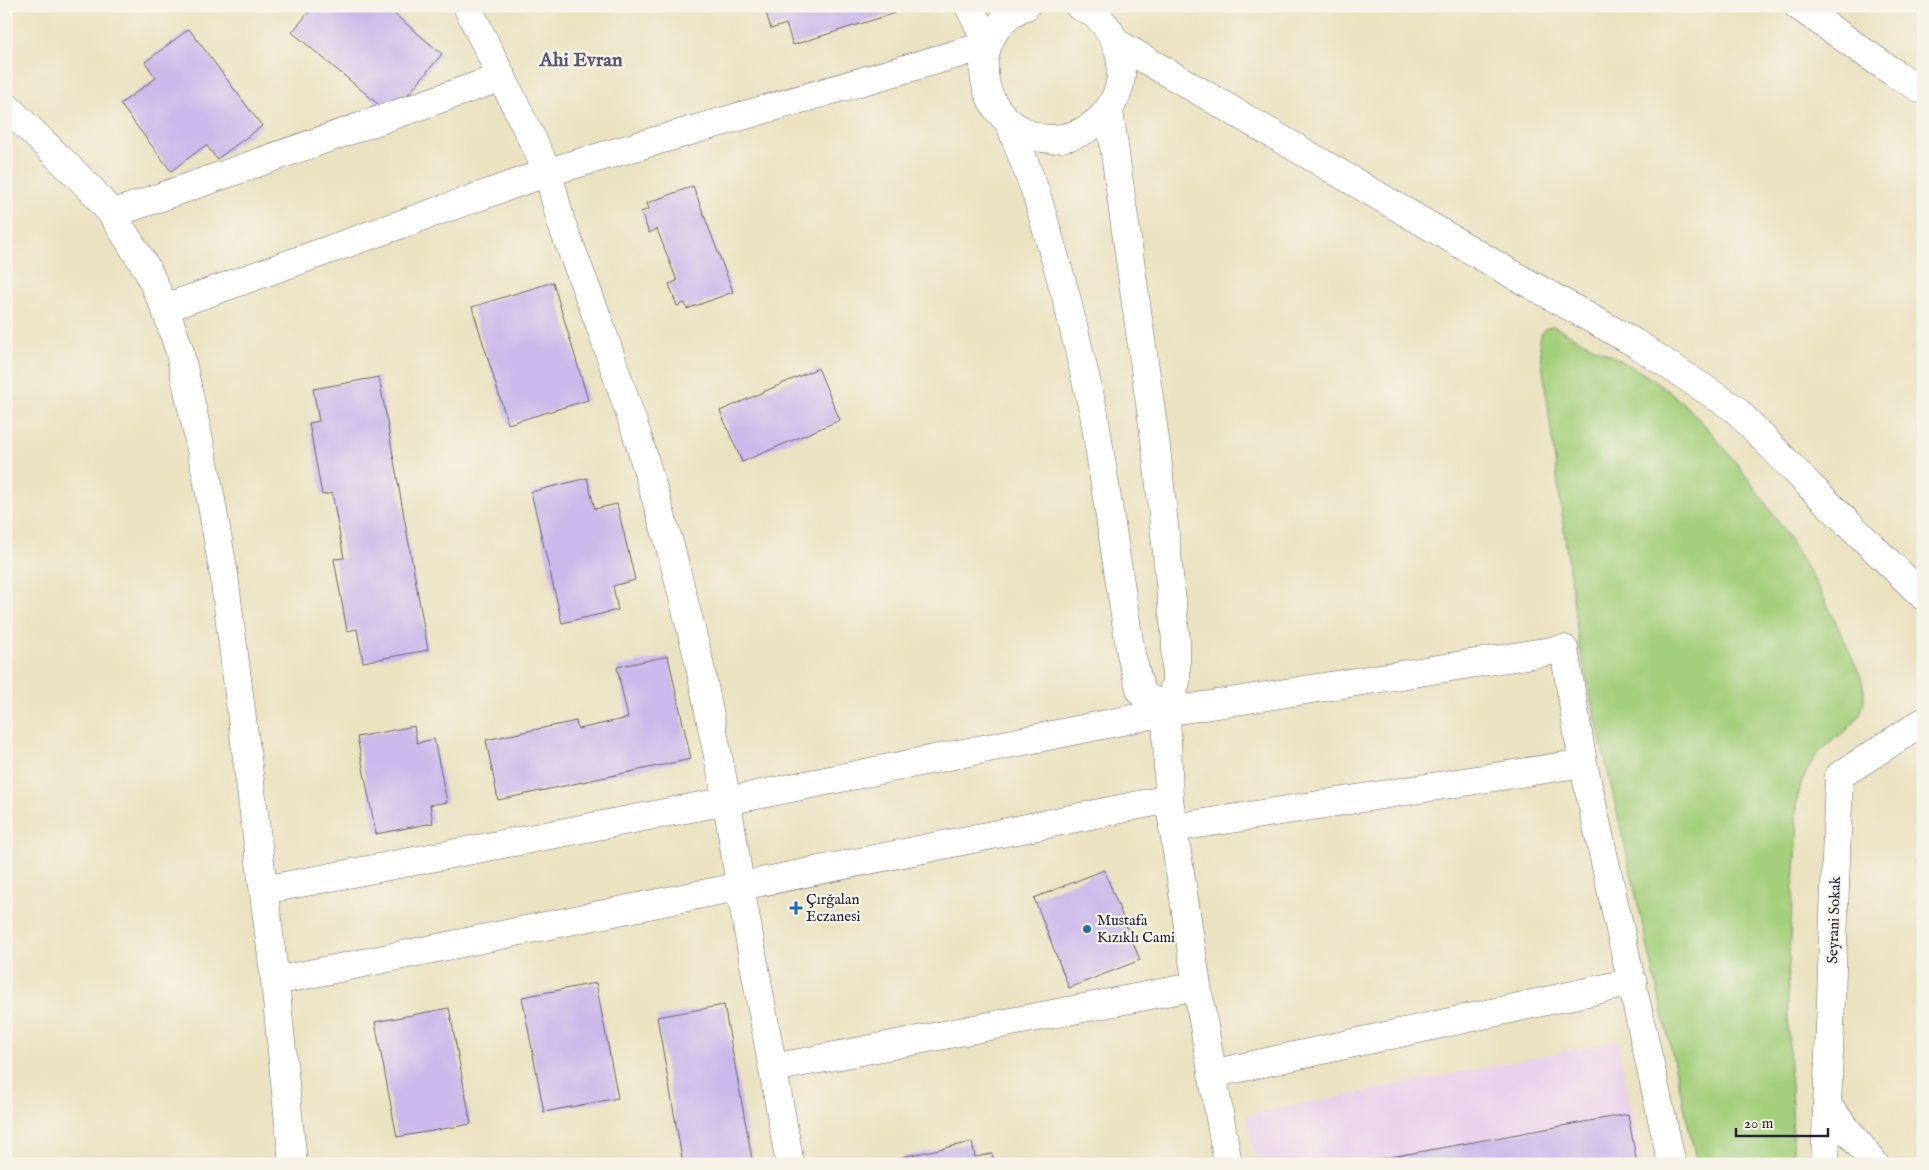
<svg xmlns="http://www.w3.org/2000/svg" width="1929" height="1170" viewBox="0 0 1929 1170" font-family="'IM FELL English',serif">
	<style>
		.built { fill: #ead1ec }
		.green { fill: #a4cf7b; stroke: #63785b }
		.building { fill: #cab9ea }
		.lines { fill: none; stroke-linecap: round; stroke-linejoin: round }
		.minor-casing { stroke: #68656a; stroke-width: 29 }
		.minor { stroke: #fff; stroke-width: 28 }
		.poi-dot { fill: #1f6fb2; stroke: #f7f3e8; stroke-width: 2 }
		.labels { text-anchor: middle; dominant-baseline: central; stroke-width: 4.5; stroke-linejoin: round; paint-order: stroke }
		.poi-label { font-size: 15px; fill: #22223b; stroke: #f7f3e8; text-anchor: start }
		.street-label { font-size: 15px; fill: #22223b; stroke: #f7f3e8 }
		.district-label { font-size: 20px; font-weight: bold; fill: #5d5778; stroke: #f7f3e8 }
	</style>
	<rect width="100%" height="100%" fill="#f7f3e8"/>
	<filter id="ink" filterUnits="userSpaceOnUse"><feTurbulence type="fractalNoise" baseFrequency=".02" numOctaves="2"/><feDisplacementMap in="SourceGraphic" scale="10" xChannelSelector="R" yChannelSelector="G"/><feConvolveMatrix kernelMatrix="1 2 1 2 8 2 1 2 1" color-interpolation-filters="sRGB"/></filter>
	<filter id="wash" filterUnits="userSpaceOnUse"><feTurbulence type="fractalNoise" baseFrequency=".0096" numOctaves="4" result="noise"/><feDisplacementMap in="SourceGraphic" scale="20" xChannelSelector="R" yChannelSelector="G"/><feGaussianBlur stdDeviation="1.12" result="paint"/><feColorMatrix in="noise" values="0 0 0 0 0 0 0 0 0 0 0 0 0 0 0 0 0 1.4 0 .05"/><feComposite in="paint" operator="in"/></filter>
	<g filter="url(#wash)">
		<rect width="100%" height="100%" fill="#eae2c0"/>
		<path class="built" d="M1617 1041 1643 1164H1256L1247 1115Z"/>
		<path class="green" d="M1553 326C1591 346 1632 363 1666 389 1696 412 1718 440 1741 469 1782 524 1819 582 1846 644 1852 659 1862 674 1864 690 1867 727 1836 733 1817 755 1807 768 1799 785 1797 800 1794 815 1799 830 1797 845 1793 893 1789 941 1788 989 1787 1048 1794 1106 1793 1164H1697L1579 645 1539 339 1544 329Z"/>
		<g id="blocks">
			<path class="building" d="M314 6H385L442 54 391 115 292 32Z
				M764 6H893L895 13 793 45 786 24 771 29Z
				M189 29 262 126 217 159 206 145 171 171 120 104 156 78 145 62Z
				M693 186 733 292 687 309 685 303 677 306 669 284 677 281 657 229 649 233 641 212 649 209 647 203Z
				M553 282 588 400 508 424 472 307Z
				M818 368 840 420 742 462 720 411Z
				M379 377 428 650 363 662 357 629 347 631 334 559 344 558 332 493 322 495 309 423 319 421 313 389Z
				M587 478 595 509 617 504 635 580 613 586 618 610 562 623 531 492Z
				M668 656 691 759 498 800 486 740 576 721 578 729 628 718 617 667Z
				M414 726 417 743 434 739 447 802 430 805 433 823 376 834 357 737Z
				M1923 858V871L1918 860Z
				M1104 870 1140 960 1069 988 1034 898Z
				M596 983 618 1098 544 1112 522 997Z
				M724 1005 753 1164H683L657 1017Z
				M449 1008 471 1124 397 1137 375 1022Z
				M1628 1114 1637 1164H1358V1163Z
				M972 1142 975 1157 992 1154 994 1164H904L902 1157Z"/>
		</g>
	</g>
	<g filter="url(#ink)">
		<use href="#blocks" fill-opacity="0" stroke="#68656a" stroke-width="1"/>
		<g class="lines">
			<defs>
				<path id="minor" d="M467 6 548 172 561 222 600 325 637 435 670 546 698 657 727 801 740 886 790 1164
					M1026 6C972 27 970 102 1020 129 1029 135 1041 139 1052 139 1107 137 1140 79 1110 32 1103 21 1092 10 1079 6
					M1798 6 1897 75 1923 90
					M1117 43 1510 273 1635 343 1735 409 1811 487 1923 596
					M6 106 91 189 112 214 147 269 165 308 179 349 207 477 224 575 275 981 293 1164
					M1109 110 1156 447 1176 642V682L1166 712 1169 799 1197 986 1228 1164
					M1010 124 1036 193 1066 296 1094 414 1131 654 1141 692 1166 712
					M112 214 502 77
					M165 308 548 172 988 45 969 6
					M1173 828 1583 763
					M264 890 727 801 1166 712 1564 649 1583 763 1672 1164
					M275 981 1169 799
					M773 1068 1197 986
					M1212 1074 1633 982
					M1827 1105 1875 1164
					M1825 1164 1839 776 1923 722"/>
			</defs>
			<use href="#minor" class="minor-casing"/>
			<use href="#minor" class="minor"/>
		</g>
	</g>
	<g class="poi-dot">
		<path d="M793.5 900.5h5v5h5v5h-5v5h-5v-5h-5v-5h5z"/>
		<circle cx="1087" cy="929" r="5"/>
	</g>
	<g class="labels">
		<g class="poi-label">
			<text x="806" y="899">Çırğalan<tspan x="806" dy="17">Eczanesi</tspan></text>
			<text x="1097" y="920">Mustafa<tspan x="1097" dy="17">Kızıklı Cami</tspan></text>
		</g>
		<g class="street-label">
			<text transform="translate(1834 920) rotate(-88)">Seyrani Sokak</text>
		</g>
		<g class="district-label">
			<text x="581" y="60">Ahi Evran</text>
		</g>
	</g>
	<rect width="1929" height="1170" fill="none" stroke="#f7f3e8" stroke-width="25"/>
	<path d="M1736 1128v8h92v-8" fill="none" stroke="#22223b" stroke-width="2.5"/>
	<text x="1744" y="1128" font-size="15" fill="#22223b" stroke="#f7f3e8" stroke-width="4" paint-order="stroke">20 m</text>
</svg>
